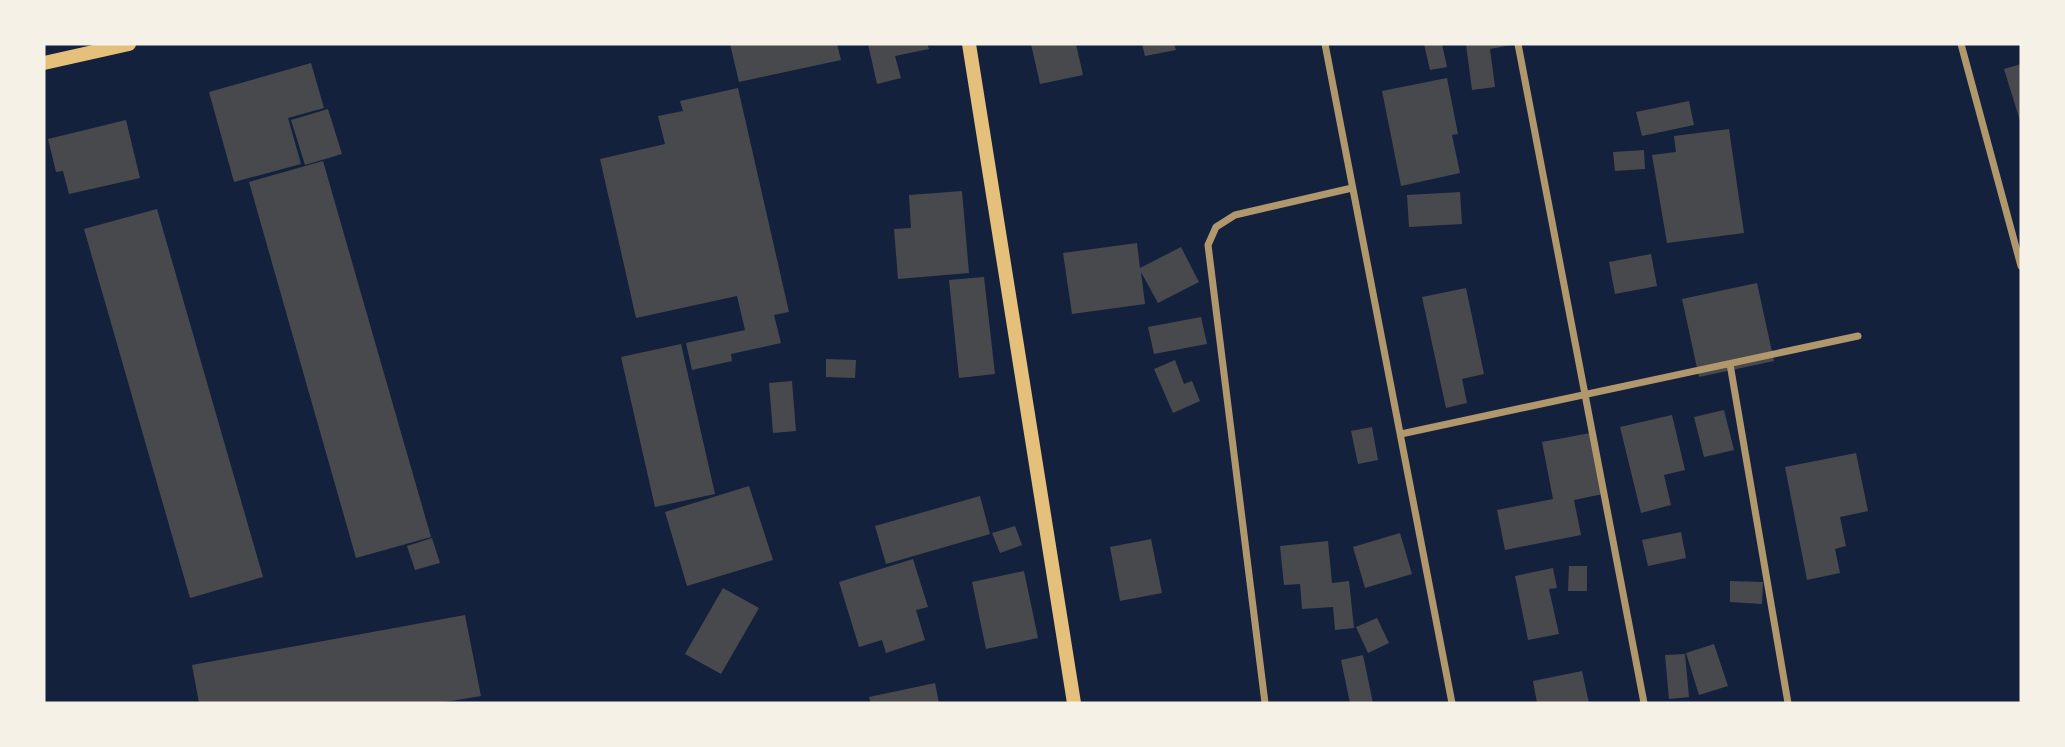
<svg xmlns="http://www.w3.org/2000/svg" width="2065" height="747" viewBox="0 0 2065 747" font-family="'Roboto Serif',serif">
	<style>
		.building { fill: #48494c }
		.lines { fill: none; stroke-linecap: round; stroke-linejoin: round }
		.minor { stroke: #b1986c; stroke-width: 7 }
		.secondary { stroke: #e5c07b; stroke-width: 14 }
	</style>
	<rect width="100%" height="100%" fill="#14213d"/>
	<path class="building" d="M730 44H837L841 60 739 82Z
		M868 44H927L929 49 895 56 901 78 877 84Z
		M1031 44H1076L1083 75 1040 84Z
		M1142 44H1174L1176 50 1145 56Z
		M1424 44H1442L1447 67 1430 70Z
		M1466 44H1516L1490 49 1495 87 1472 90Z
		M311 63 324 108 288 118 301 164 234 182 209 92Z
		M2021 64V124L2004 69Z
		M1447 78 1458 134 1452 135 1460 173 1401 186 1382 91Z
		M738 88 789 312 774 315 781 343 731 354 732 361 692 370 686 343 745 330 737 296 636 318 600 159 665 144 658 116 683 111 680 101Z
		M1689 101 1694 125 1642 136 1636 112Z
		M328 109 342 154 305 165 291 120Z
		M126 120 140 178 69 194 63 171 56 172 48 139Z
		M1729 129 1744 233 1667 243 1652 155 1676 152 1674 136Z
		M1644 150 1645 169 1615 171 1613 152Z
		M323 161 431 537 356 558 249 182Z
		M962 191 969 273 898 279 894 229 911 228 909 195Z
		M1460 192 1462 224 1409 227 1407 195Z
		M157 209 263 577 190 598 84 229Z
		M1137 243 1140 268 1181 247 1199 282 1158 303 1141 272 1145 304 1072 314 1063 253Z
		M1651 254 1657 286 1615 294 1609 262Z
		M984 277 995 374 959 378 949 280Z
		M1757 283 1774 361 1699 377 1682 299Z
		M1466 288 1484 374 1462 379 1467 403 1446 408 1422 297Z
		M1201 317 1207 344 1154 354 1148 327Z
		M681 344 715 494 655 507 621 357Z
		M826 359 856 360 855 378 826 377Z
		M1175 360 1184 384 1192 381 1200 401 1173 413 1154 369Z
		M792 381 796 431 773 433 769 383Z
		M1724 410 1734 450 1704 457 1694 417Z
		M1672 415 1685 470 1664 475 1671 505 1641 513 1620 427Z
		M1372 427 1378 460 1358 464 1351 431Z
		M1590 433 1603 494 1574 500 1581 535 1505 550 1497 510 1553 499 1542 442Z
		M1856 453 1868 511 1840 517 1846 546 1835 549 1840 573 1807 580 1785 467Z
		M749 486 773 560 687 586 665 512Z
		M980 496 990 534 886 564 875 526Z
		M1015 526 1022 545 1000 553 992 533Z
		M1681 532 1686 558 1648 566 1642 540Z
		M1400 533 1412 574 1365 588 1353 547Z
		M432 538 440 563 415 570 407 546Z
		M1151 539 1162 593 1120 601 1110 547Z
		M1328 541 1332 583 1349 581 1354 628 1335 630 1333 607 1302 609 1300 584 1284 585 1280 546Z
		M913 559 928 607 916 610 925 640 886 653 882 640 859 647 839 582Z
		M1569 566H1587V591H1568Z
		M1553 568 1557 588 1549 589 1559 634 1528 640 1515 576Z
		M1024 571 1038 638 986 649 972 582Z
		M1730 581 1763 582 1762 604 1730 602Z
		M723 588 759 608 721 674 685 654Z
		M465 615 481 696 439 703H199L192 665Z
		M1377 618 1389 643 1368 653 1356 627Z
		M1714 644 1728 686 1699 695 1686 653Z
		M1685 654 1689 697 1669 699 1665 655Z
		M1363 655 1373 703H1350L1341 660Z
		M1582 671 1589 703H1537L1533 681Z
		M935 683 939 703H871L869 697Z"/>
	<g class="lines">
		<path class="minor" d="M1325 44 1452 703
			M1518 44 1644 703
			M1961 44 2021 266
			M1730 364 1788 703
			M1401 434 1858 336
			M1265 703 1208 245 1216 227 1235 215 1352 188"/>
		<path class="secondary" d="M969 44 1074 703
			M44 63 129 44"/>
	</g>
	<rect width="2065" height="747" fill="none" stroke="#f6f1e7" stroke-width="91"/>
</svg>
